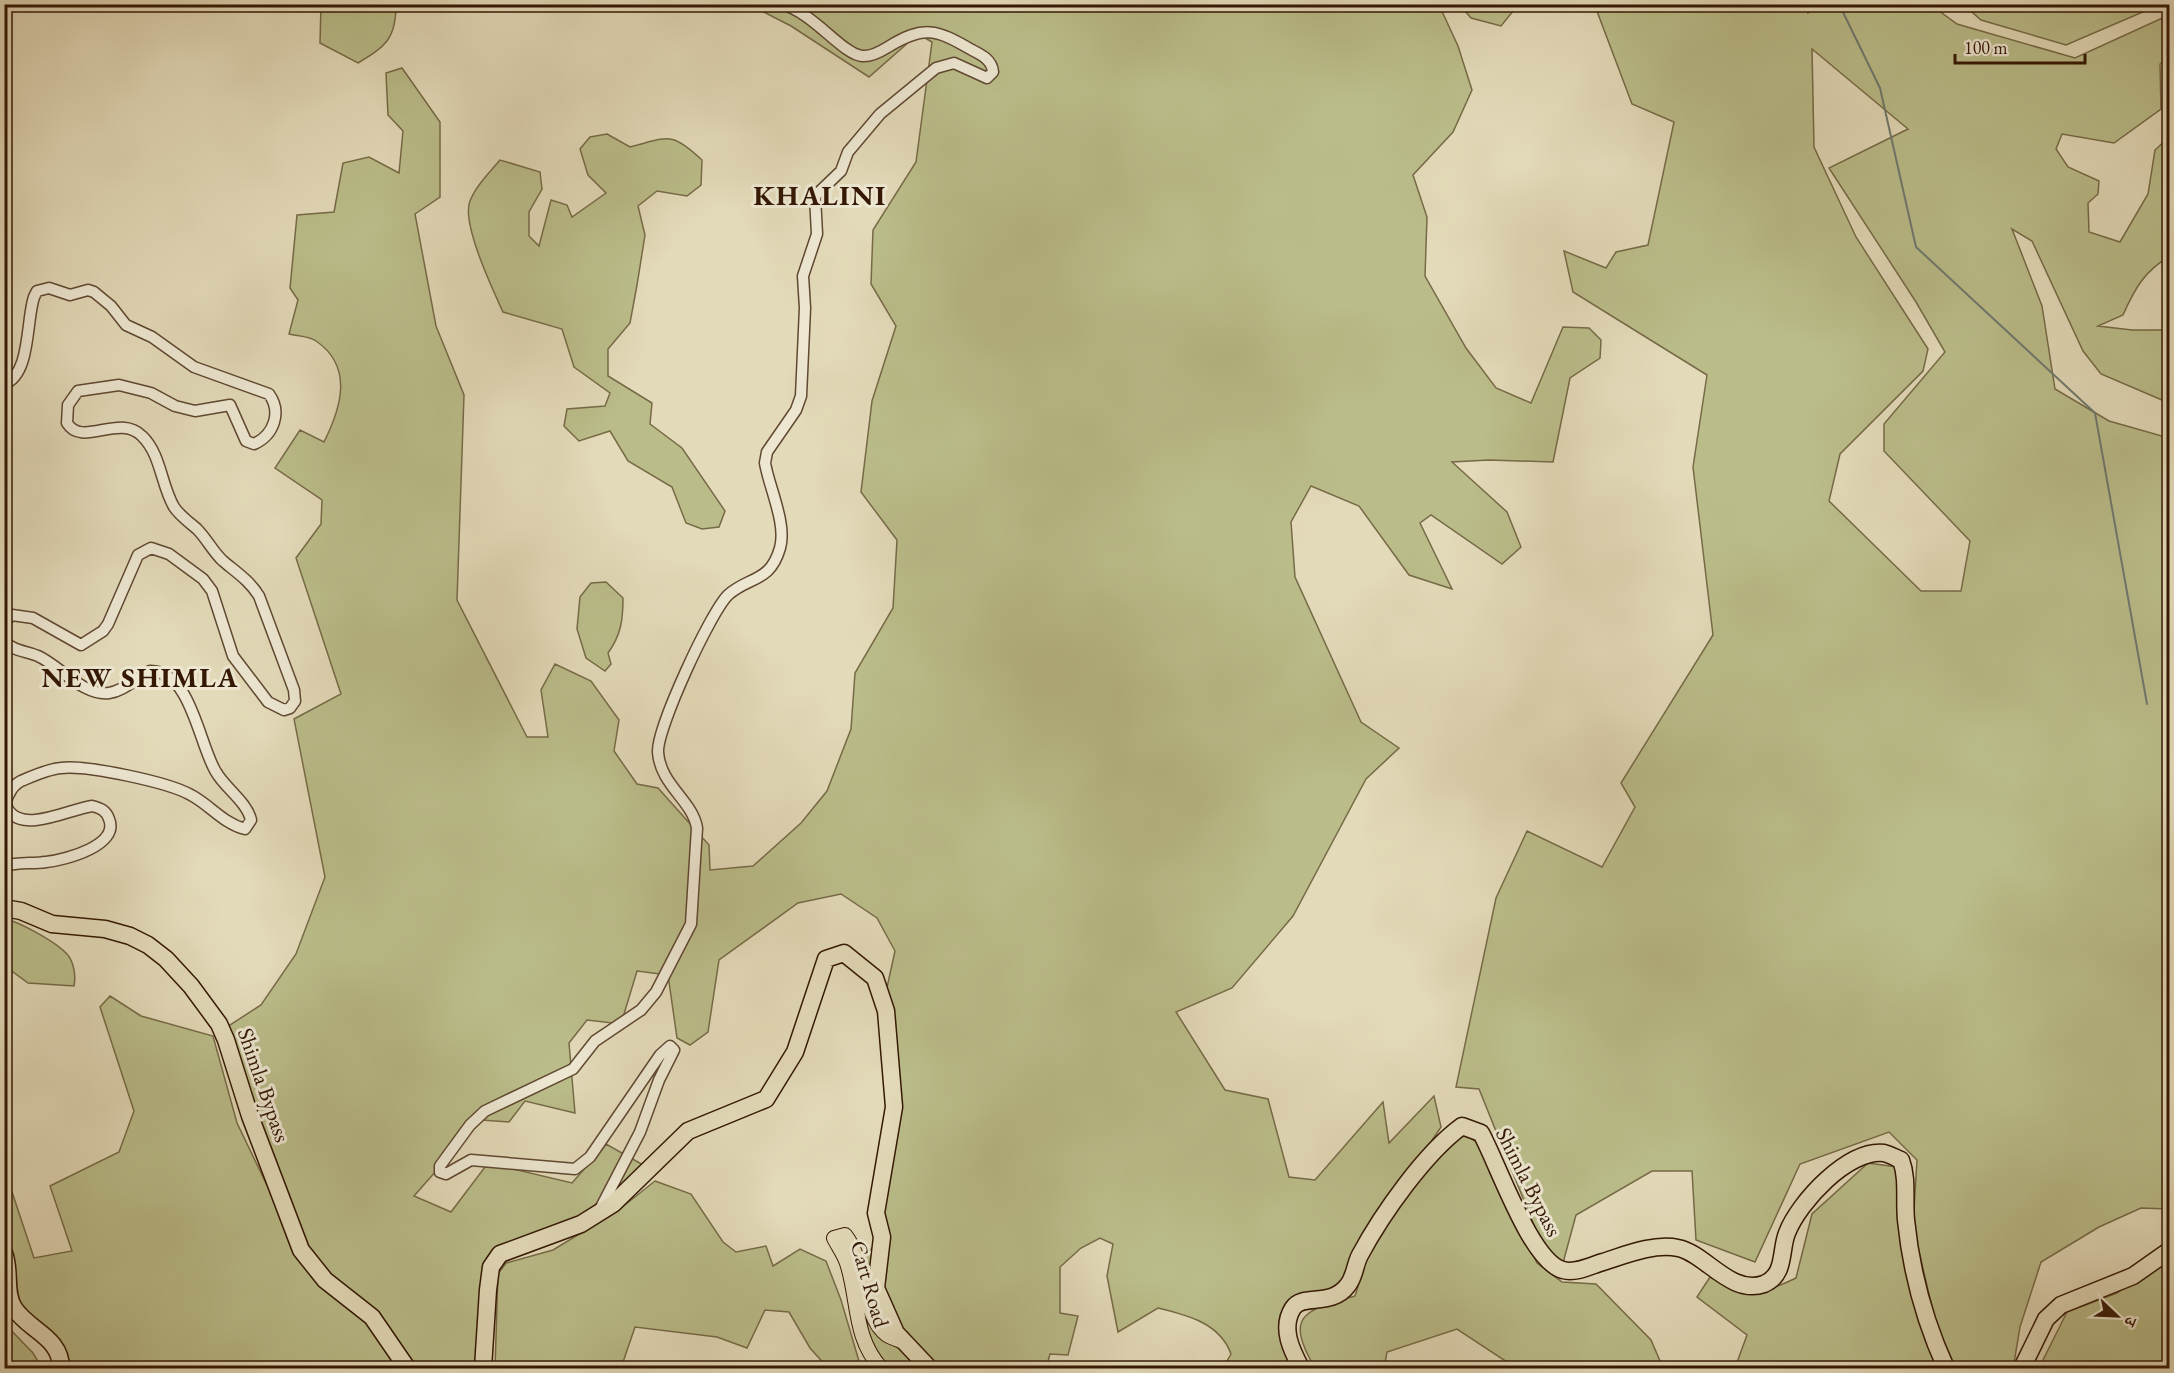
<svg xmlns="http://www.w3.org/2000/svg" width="2174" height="1373" viewBox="0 0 2174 1373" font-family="'EB Garamond','Noto Serif Devanagari',serif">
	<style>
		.green { fill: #babd8a; stroke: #776a47; stroke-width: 1.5; fill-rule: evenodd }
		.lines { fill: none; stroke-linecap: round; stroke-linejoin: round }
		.stream { stroke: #6f796f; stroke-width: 2 }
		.minor-casing { stroke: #604831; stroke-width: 13 }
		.major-casing { stroke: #341804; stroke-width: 16 }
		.highway-casing { stroke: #341804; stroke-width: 19 }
		.minor { stroke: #ede7d2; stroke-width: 10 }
		.major { stroke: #e3dab9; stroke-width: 14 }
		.highway { stroke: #e3dab9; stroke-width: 16 }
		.labels { text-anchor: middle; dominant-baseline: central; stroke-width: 6; stroke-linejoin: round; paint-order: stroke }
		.street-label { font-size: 22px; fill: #341804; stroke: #ede7d2 }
		.district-label { font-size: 28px; font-weight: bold; letter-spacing: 1.5px; fill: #341804; stroke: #ede7d2 }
	</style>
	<rect width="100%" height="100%" fill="#e3dab9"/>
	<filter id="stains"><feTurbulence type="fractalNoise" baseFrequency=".00333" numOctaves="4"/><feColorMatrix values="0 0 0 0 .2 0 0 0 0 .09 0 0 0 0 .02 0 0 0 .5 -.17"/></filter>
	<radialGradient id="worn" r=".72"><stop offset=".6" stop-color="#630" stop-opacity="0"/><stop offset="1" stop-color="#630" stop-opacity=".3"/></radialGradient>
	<path class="green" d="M1280 4 1286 10 1295 4 1439 5 1458 46 1472 90 1453 132 1413 175 1427 217 1425 276 1466 348 1496 388 1531 403 1563 327 1589 328 1601 340 1600 358 1570 378 1553 462 1489 460 1452 462 1507 512 1521 547 1502 564 1431 515 1420 523 1452 589 1409 575 1359 506 1311 486 1291 522 1295 577 1361 722 1399 748 1366 779 1293 916 1232 988 1176 1012 1225 1090 1268 1099 1289 1177 1315 1180 1383 1102 1389 1143 1434 1096 1441 1127 1355 1254 1336 1293 1290 1306 1298 1368H1223L1231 1354C1220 1323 1187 1315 1158 1308L1118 1332 1107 1276 1113 1244 1100 1238 1081 1248 1060 1267V1313L1078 1316 1068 1355 1050 1354 1046 1368H896L873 1354 854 1266 884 1236 878 1213 896 1108 886 992 895 951 877 918 841 894 798 903 719 960 708 1032 690 1045 677 1038 668 975 637 971 621 1024 587 1020 569 1043 575 1113 525 1101 509 1122 481 1120 414 1196 451 1212 488 1163 572 1183 606 1144 645 1166 612 1203 498 1253 481 1368H409L303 1249 219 1032 261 1005 296 954 325 877 294 719 341 694 296 558 321 524 322 500 275 468 300 430 324 442C341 408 354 367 316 341 309 336 297 336 289 334L298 300 290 288 297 215 334 212 343 163 369 157 399 173 403 131 388 115 386 73 402 68 440 122V197L415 214 436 326 464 395 457 600 527 737H548L541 690 555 664 591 681 619 720 614 751 637 784 658 788 709 845 710 870 753 866 801 823 827 791 851 729 855 673 893 608 897 540 861 492 872 401 896 326 871 284 873 230 916 162 932 42 918 34 869 77 791 26 750 5Z
		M1806 4 1808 13 1815 5H1931L1957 24 2075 58 2169 15V57L2160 64 2161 109 2114 143 2062 134 2056 149 2068 167 2099 181 2098 194 2088 203 2089 232 2120 242 2148 194 2155 150 2169 137V257C2145 270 2134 290 2123 315L2098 326 2132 330H2165L2169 327V403L2101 374 2083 351 2032 241 2012 229 2042 306 2055 389 2109 421 2169 438V1209L2141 1208 2099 1227 2041 1262 2020 1327 2014 1363 2007 1368H1955L1940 1341 1913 1226 1917 1160 1889 1132 1800 1164 1755 1262 1696 1240 1692 1171H1652L1576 1215 1563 1263 1544 1250 1479 1089 1456 1087 1496 898 1527 831 1602 867 1635 807 1621 783 1713 635 1693 467 1707 375 1573 292 1564 251 1606 268 1616 252 1648 245 1674 122 1632 104 1595 6 1590 5ZM1812 49 1908 129 1829 168 1916 302 1945 352 1884 424V451L1970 541 1961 591H1921L1829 501 1840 454 1923 371 1928 349 1856 237 1814 147Z
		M321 5H396C396 39 385 47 358 63L320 43Z
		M1460 5H1518L1501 26 1471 18Z
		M1964 5H2159L2066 45 1981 20Z
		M607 134 630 147C669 137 671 131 702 160L701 185 687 196 657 191 638 206 645 235 637 285 630 323 608 349V376L652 403 650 424 682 448 725 511 719 527 702 529 686 523 672 487 628 461 610 431 579 441 564 426 567 409 605 406 610 393 574 367 562 329 503 312C493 290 461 223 470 201 476 186 489 173 500 160L540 172 542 189 529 212V236L539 246 551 200 567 205 572 217 606 193 588 175 580 149 590 137Z
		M606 582 623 598C623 620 621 635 608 653L611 664 605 671 586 658 577 629 580 597 591 583Z
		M5 919C20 922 56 942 67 954 74 962 76 976 74 986L28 983 5 966Z
		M110 996 141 1016 213 1036 237 1123 299 1252 370 1319 403 1368H64L9 1300 4 1281V1182L9 1183 34 1258 72 1251 50 1186 119 1152 134 1111 100 1007Z
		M1466 1135 1479 1144 1537 1263 1562 1282 1596 1284 1651 1340 1663 1368H1516L1457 1329 1387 1352 1384 1368H1315C1283 1314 1306 1310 1355 1296L1369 1251 1411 1189 1453 1140Z
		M1868 1163 1897 1167 1901 1237 1925 1340 1941 1368H1735L1747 1335 1697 1297 1710 1277C1750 1296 1756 1297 1796 1278L1812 1214Z
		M655 1181 691 1194 723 1242 736 1252 766 1246 773 1266 800 1249 826 1261 841 1300 861 1368H828L810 1348 789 1312 765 1310 747 1348 717 1337 635 1327 621 1368H495L498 1274 506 1263 553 1250 616 1212Z
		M2169 1256V1368H2039L2067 1312 2117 1293Z
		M5 1324 33 1353 42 1368H5Z"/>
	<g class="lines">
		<path class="stream" d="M1839 4 1880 88 1916 247 2095 413 2147 704"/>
		<defs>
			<path id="minor" d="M792 6 812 4
				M4 384C31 375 26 320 34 297L37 291 49 288 70 295 88 290 94 292 111 306 126 325 152 337 194 367 269 394C282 412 274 435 254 444L246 441 230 405 195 411 175 406 151 393 119 385 78 391 68 405 67 423C82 448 119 413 142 436 161 454 161 485 174 507 180 516 189 522 197 529 207 539 213 552 223 561 236 572 250 581 259 596L294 690 295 701 290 708 284 710 268 702 233 656 212 591 203 579 169 554 151 548 138 555 108 624 103 631 81 645 33 618 12 615 4 622
				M4 641C13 651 26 651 38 656 60 666 83 696 109 693 124 691 136 678 150 671 191 670 199 745 216 772 225 788 247 802 251 820L245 829C224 824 210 805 191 795 168 782 87 765 61 768 48 769 33 776 21 781 15 784 12 788 9 794 6 799 5 806 9 811 25 833 70 809 92 806 100 808 106 810 109 819 120 845 66 860 46 862 32 864 18 862 4 866
				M598 1213 640 1132 659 1080 674 1050 670 1046 660 1055 590 1157 575 1169 471 1160 446 1174 440 1172V1166L470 1125 485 1111 573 1069 595 1041 641 1010 656 992 691 924 697 828C693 801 660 785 658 752 657 728 710 613 728 595 749 576 770 583 780 548 787 524 769 487 765 463L767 452 796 410 801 396 805 308 803 276 817 234 815 196 841 171 848 152 880 114 936 68 954 63 987 78 993 72C992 60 982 55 972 50 936 29 924 25 888 47 880 52 871 57 862 56 842 54 813 12 781 4"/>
			<path id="major" d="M881 1368C853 1337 859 1300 847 1263 844 1254 838 1246 834 1238L845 1235C867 1262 861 1315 887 1335 892 1338 899 1340 904 1342"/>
			<path id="highway" d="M4 908 21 911 52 924 105 929 130 936 148 945 166 959 191 986 219 1024 226 1040 250 1116 301 1250 325 1280 372 1317 407 1368
				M4 1253C11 1270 4 1293 14 1308 29 1331 61 1337 61 1368
				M483 1368 488 1290 491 1267 500 1254 581 1224 613 1204 688 1131 766 1099 795 1052 826 959 844 953 875 978 886 1011 894 1107 876 1213 882 1237 876 1288 896 1333 929 1368
				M1301 1368C1292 1351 1280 1328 1293 1308 1303 1293 1331 1308 1348 1285 1355 1276 1355 1264 1360 1255 1382 1214 1425 1153 1462 1126L1481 1133C1498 1164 1531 1262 1563 1270 1576 1274 1592 1265 1603 1262 1625 1255 1654 1243 1678 1248 1705 1253 1731 1296 1764 1284 1786 1275 1780 1250 1787 1233 1799 1202 1848 1149 1884 1153 1889 1154 1896 1158 1901 1160 1908 1179 1904 1199 1906 1220 1911 1270 1925 1322 1946 1368
				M2022 1368 2046 1319 2061 1305 2133 1276 2170 1250"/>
		</defs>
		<use href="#minor" class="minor-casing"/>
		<use href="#major" class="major-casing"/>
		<use href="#highway" class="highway-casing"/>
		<use href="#minor" class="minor"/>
		<use href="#major" class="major"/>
		<use href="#highway" class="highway"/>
	</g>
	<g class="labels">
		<g class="street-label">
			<text transform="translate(264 1085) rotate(71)">Shimla Bypass</text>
			<text transform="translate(1529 1182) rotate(63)">Shimla Bypass</text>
			<text transform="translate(870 1284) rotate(74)">Cart Road</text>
		</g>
		<g class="district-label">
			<text x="820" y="195">KHALINI</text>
			<text x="140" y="677">NEW SHIMLA</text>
		</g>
	</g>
	<rect width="2174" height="1373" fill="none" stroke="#e3dab9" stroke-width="24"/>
	<rect x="6" y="6" width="2162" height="1361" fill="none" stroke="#341804" stroke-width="3"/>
	<rect x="12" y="12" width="2150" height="1349" fill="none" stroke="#341804" stroke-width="1.5"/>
	<g transform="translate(2117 1316) rotate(113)" stroke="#ede7d2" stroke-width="4.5" paint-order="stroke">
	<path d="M0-4.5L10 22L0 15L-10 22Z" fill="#341804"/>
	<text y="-9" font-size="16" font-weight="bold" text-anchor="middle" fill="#341804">उ</text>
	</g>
	<path d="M1955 54v9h130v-9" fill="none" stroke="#341804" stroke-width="3"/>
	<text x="1964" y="54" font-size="18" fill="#341804" stroke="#ede7d2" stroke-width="4.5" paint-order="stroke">100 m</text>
	<rect width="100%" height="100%" filter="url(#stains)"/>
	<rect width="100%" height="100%" fill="url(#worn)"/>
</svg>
